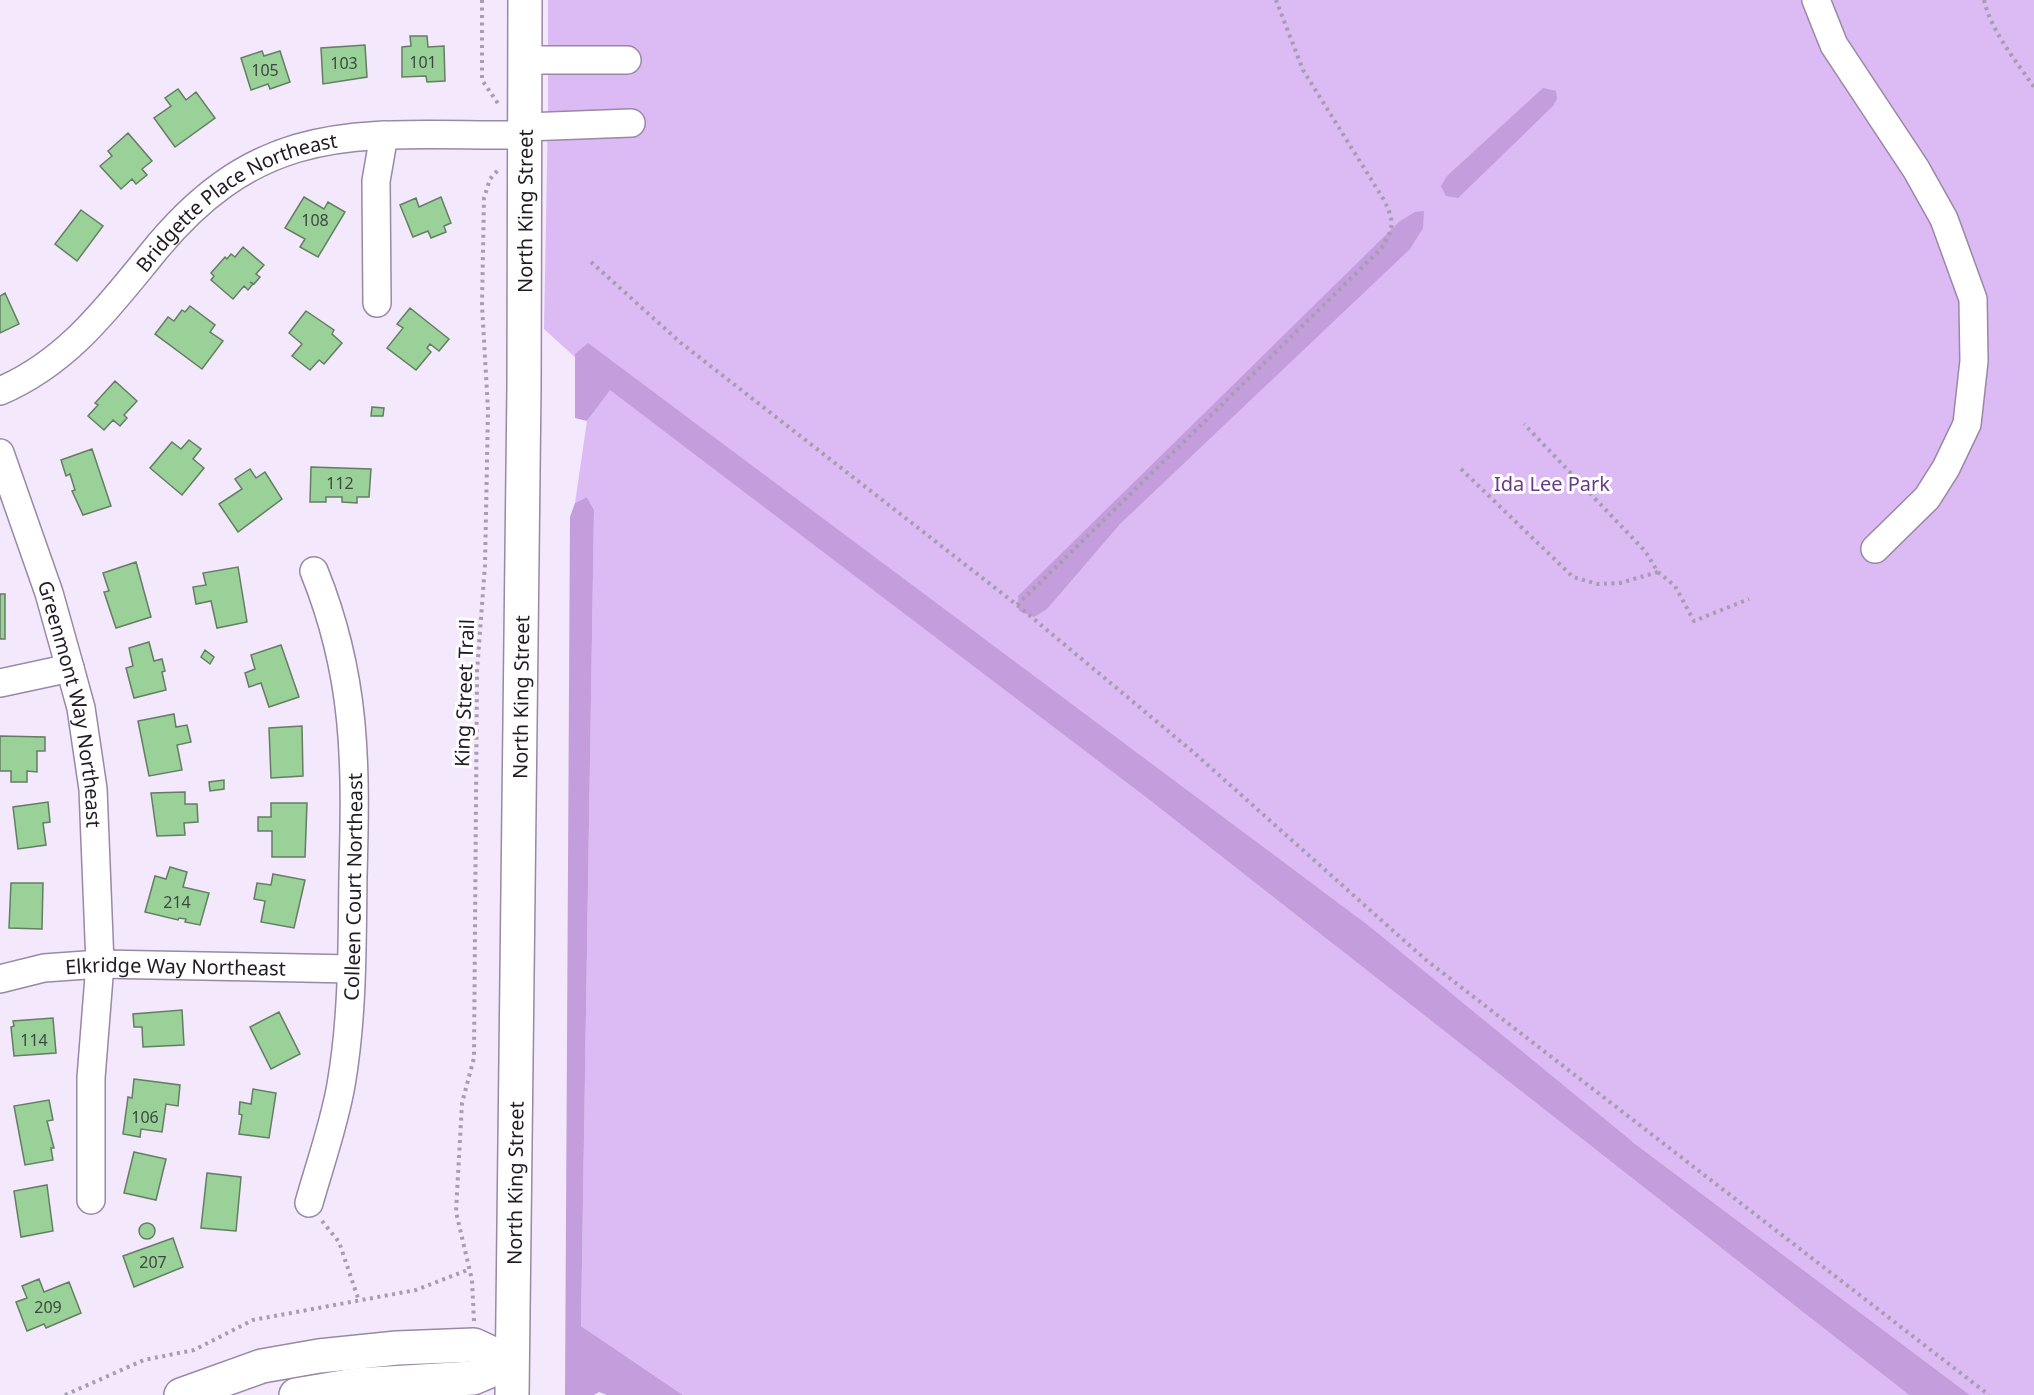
<svg xmlns="http://www.w3.org/2000/svg" width="2034" height="1395" viewBox="0 0 2034 1395" font-family="'Noto Sans',sans-serif">
	<style>
		.green { fill: #dcbaf4 }
		.forest { fill: #c39ddc }
		.building { fill: #99d198; stroke: #647d63; stroke-width: 1.5 }
		.lines { fill: none; stroke-linecap: round; stroke-linejoin: round }
		.minor-casing { stroke: #9988a6; stroke-width: 30 }
		.major-casing { stroke: #9988a6; stroke-width: 36 }
		.path { stroke: #a69dae; stroke-width: 4; stroke-dasharray: 3 4.5; stroke-linecap: butt }
		.minor { stroke: #fff; stroke-width: 27 }
		.major { stroke: #fff; stroke-width: 33 }
		.labels { text-anchor: middle; dominant-baseline: central; stroke-width: 6; stroke-linejoin: round; paint-order: stroke }
		.number-label { font-size: 16px; fill: #3e4842 }
		.street-label { font-size: 20px; fill: #201a25; stroke: #fff }
		.park-label { font-size: 20px; fill: #6a3a86; stroke: #fff }
	</style>
	<rect width="100%" height="100%" fill="#f3e8fc"/>
	<path class="green" d="M548 0H2034V1395H1970L1634 1143 647 417 1143 795 1909 1395H683L581 1326 594 510 587 497 575 503 587 421 610 389 544 329 548 112Z"/>
	<path class="forest" d="M1543 88 1556 91 1557 99 1553 106 1458 198 1446 196 1441 186 1447 176Z
		M1424 211 1423 228 1410 249 1120 524 1047 609 1034 617 1019 611 1018 596 1400 221 1415 212Z
		M588 343 1369 926 1634 1143 1970 1395H1909L1143 795 610 390 587 421 575 418V354Z
		M587 497 594 510 581 1326 683 1395H607L599 1392 594 1395H565L570 517 575 503Z"/>
	<path class="building" d="M410 36H427L428 47 444 46 445 81 427 82 426 76 402 77V47L411 46Z
		M365 45 367 77 323 84 321 48Z
		M262 51 264 56 280 51 290 82 270 89 268 84 251 90 241 58Z
		M178 89 186 100 196 92 215 118 175 147 154 118 171 106 165 98Z
		M128 133 152 161 142 169 147 175 136 184 132 179 121 189 100 166 112 156 108 151Z
		M304 197 324 209 328 202 345 212 318 257 300 247 305 239 285 228Z
		M441 197 451 223 444 226 446 232 431 238 428 231 413 237 400 205 416 198 419 207Z
		M81 210 103 226 77 261 55 244Z
		M243 247 264 265 256 274 260 277 254 284 250 282 253 284 248 290 244 286 233 299 211 280 214 276 211 273 225 257 227 259 231 254 235 257Z
		M5 293 19 324 0 333V296Z
		M190 306 215 325 210 332 223 341 202 369 155 334 168 317 174 321 182 310 185 312Z
		M410 308 449 339 439 351 430 344 427 348 431 352 416 370 387 348 403 328 397 324Z
		M306 311 334 330 332 334 342 343 324 364 319 360 310 370 292 356 302 344 289 333Z
		M115 381 137 401 124 415 127 418 120 426 113 420 104 430 88 416 98 405 95 403Z
		M372 407 384 408 383 416H371Z
		M189 440 201 449 193 459 204 468 182 495 150 468 172 442 181 449Z
		M92 449 111 506 83 515 72 491 75 490 70 474 66 476 61 460Z
		M311 467 371 469 369 497H357V503L342 502V497H326V502H310Z
		M250 469 256 478 265 472 282 499 238 532 219 504 242 489 235 479Z
		M136 562 151 617 116 628 104 592 109 591 103 573Z
		M238 567 247 622 217 628 211 601 196 604 193 587 206 585 203 573Z
		M0 594H5V639H0Z
		M149 642 154 661 162 659 165 671 162 672 166 690 134 698 126 668 133 666 129 648Z
		M281 645 299 697 269 707 261 683 249 687 245 673 255 669 251 655Z
		M205 650 214 657 210 664 201 657Z
		M174 714 176 727 187 725 191 742 177 745 182 770 149 776 138 721Z
		M302 726 303 776 271 778 269 728Z
		M0 736 45 737V751H37V772L27 771V782H11V771H0Z
		M224 780V789L210 791 209 782Z
		M185 792V804H197L198 822 184 823 185 835 157 836 151 793Z
		M48 802 50 822 43 823 46 845 18 849 13 807Z
		M271 803H307L305 857H272V831H258V817H271Z
		M170 867 187 872 183 887 209 893 200 925 185 922 186 919 179 918 178 920 145 912 155 876 166 879Z
		M273 874 305 880 294 928 261 922 265 901 254 899 257 883 271 885Z
		M11 883H43L42 929 9 928Z
		M182 1010 184 1045 143 1047 142 1027H134L133 1014Z
		M279 1012 300 1054 271 1069 250 1027Z
		M53 1018 56 1053 14 1056 11 1027 14 1026 13 1021Z
		M134 1079 180 1085 178 1106 166 1104 162 1132 141 1129 140 1137 123 1134 128 1097 132 1098Z
		M253 1089 276 1093 269 1138 239 1134 242 1115 239 1114 240 1102 251 1104Z
		M49 1100 53 1120 47 1121 54 1148H51L53 1160 25 1165 14 1106Z
		M134 1152 166 1159 156 1200 124 1193Z
		M207 1173 241 1177 236 1231 201 1228Z
		M47 1185 53 1231 21 1237 14 1191Z
		M139 1231a8 8 0 1 1 16 0a8 8 0 1 1-16 0Z
		M173 1238 183 1267 134 1287 123 1256Z
		M39 1279 44 1292 69 1282 81 1313 46 1328 44 1324 27 1331 16 1302 27 1298 22 1286Z"/>
	<g class="lines">
		<defs>
			<g id="minor">
				<path d="M1816 0 1834 45 1916 169 1944 219 1973 299 1974 361 1967 424 1946 468 1927 498 1875 549"/>
				<path d="M526 60H627"/>
				<path d="M526 127 631 123"/>
				<path d="M377 303 376 181 384 135"/>
				<path id="s1" d="M0 391C66 363 106 310 150 256 263 114 364 136 525 135"/>
				<path id="s2" d="M0 453 49 593 70 668 81 708 93 789 100 964 91 1078V1200"/>
				<path d="M0 683 70 668"/>
				<path id="s3" d="M0 979 44 968 100 964 351 969"/>
				<path id="s4" d="M309 1203C320 1164 334 1125 341 1085 353 1015 352 946 353 876 356 764 357 677 314 571"/>
			</g>
			<g id="major">
				<path d="M181 1395 262 1366 319 1356 397 1348 474 1345 511 1362"/>
				<path d="M296 1395 355 1385 473 1378 511 1362"/>
				<path id="s5" d="M512 1395 524 387 525 0"/>
			</g>
		</defs>
		<use href="#minor" class="minor-casing"/>
		<use href="#major" class="major-casing"/>
		<path class="path" d="M482 0V80L499 105
			M1984 0C1991 31 2016 61 2034 87
			M591 262 681 343 1017 605 1192 751 1426 960 1989 1395
			M1461 469 1573 577 1598 584 1620 583 1658 572 1645 551 1524 424
			M1658 572 1675 586 1694 621 1749 599
			M1017 605 1381 249C1394 227 1395 223 1384 200L1303 70 1276 0
			M322 1221 339 1242 359 1301
			M474 1321 472 1280 456 1212 462 1103 474 1058 477 672 485 565 488 410 482 305 484 198 490 179 498 170
			M65 1395 144 1360 194 1350 253 1320 416 1290 470 1269"/>
		<use href="#minor" class="minor"/>
		<use href="#major" class="major"/>
	</g>
	<g class="labels">
		<g class="number-label">
			<text x="423" y="62">101</text>
			<text x="344" y="63">103</text>
			<text x="265" y="70">105</text>
			<text x="315" y="220">108</text>
			<text x="340" y="483">112</text>
			<text x="177" y="902">214</text>
			<text x="34" y="1040">114</text>
			<text x="145" y="1117">106</text>
			<text x="153" y="1262">207</text>
			<text x="48" y="1307">209</text>
		</g>
		<g class="street-label">
			<text stroke="none"><textPath href="#s1" startOffset="309">Bridgette Place Northeast</textPath></text>
			<text stroke="none"><textPath href="#s5" startOffset="1184">North King Street</textPath></text>
			<text transform="translate(464 693) rotate(-88)">King Street Trail</text>
			<text stroke="none"><textPath href="#s5" startOffset="698">North King Street</textPath></text>
			<text stroke="none"><textPath href="#s2" startOffset="262">Greenmont Way Northeast</textPath></text>
			<text stroke="none"><textPath href="#s4" startOffset="321">Colleen Court Northeast</textPath></text>
			<text stroke="none"><textPath href="#s3" startOffset="177">Elkridge Way Northeast</textPath></text>
			<text stroke="none"><textPath href="#s5" startOffset="212">North King Street</textPath></text>
		</g>
		<g class="park-label">
			<text x="1552" y="483">Ida Lee Park</text>
		</g>
	</g>
</svg>
